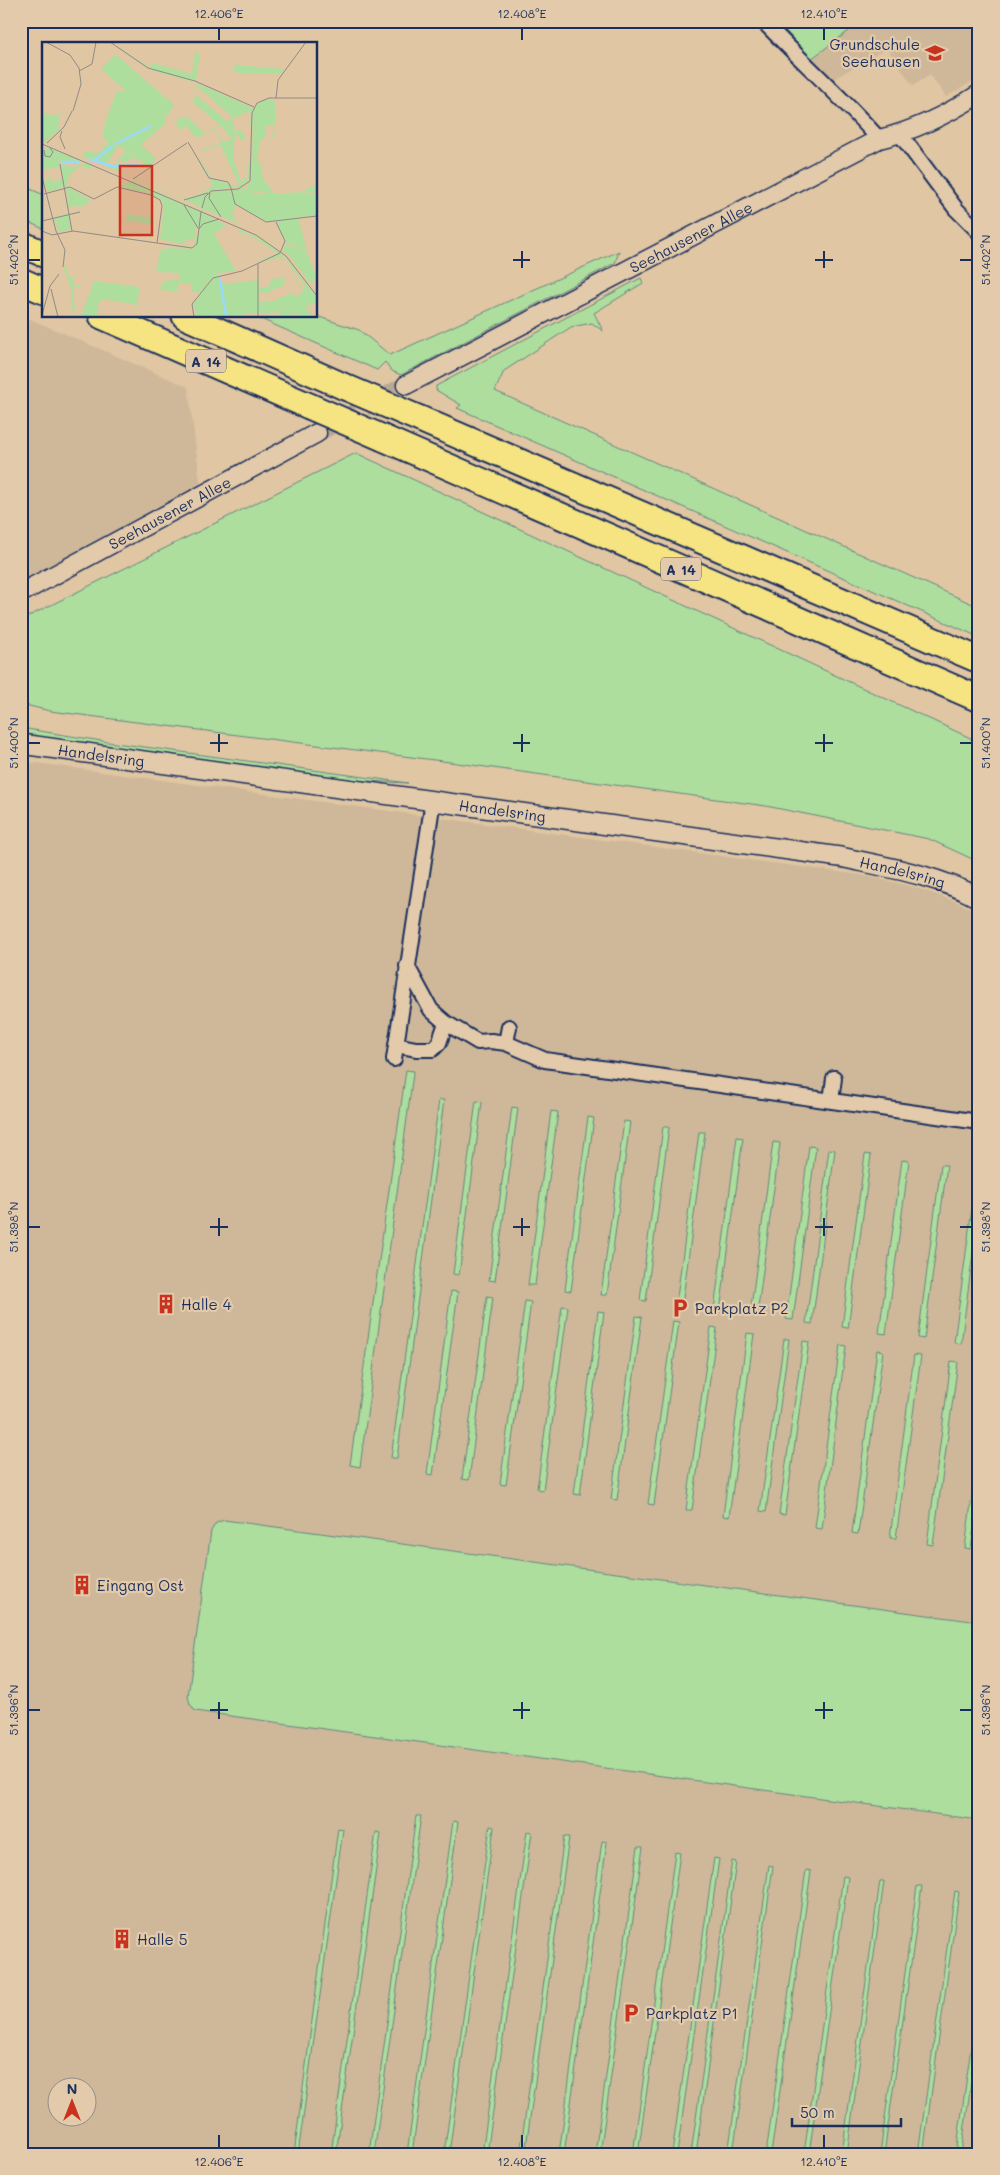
<svg xmlns="http://www.w3.org/2000/svg" width="1000" height="2175" viewBox="0 0 1000 2175" font-family="Mali,sans-serif">
	<style>
		.built { fill: #cfb899; fill-rule: evenodd }
		.green { fill: #adde9e; stroke: #64867e }
		.lines { fill: none; stroke-linecap: round; stroke-linejoin: round }
		.tertiary-tunnel { stroke: #b9a894; stroke-width: 18; stroke-dasharray: 18 9; stroke-linecap: butt }
		.minor-casing { stroke: #1b2f5e; stroke-width: 18 }
		.tertiary-casing { stroke: #1b2f5e; stroke-width: 21 }
		.secondary-casing { stroke: #1b2f5e; stroke-width: 22 }
		.motorway-casing { stroke: #1b2f5e; stroke-width: 29 }
		.minor { stroke: #e2caaa; stroke-width: 14 }
		.tertiary { stroke: #e2caaa; stroke-width: 18 }
		.secondary { stroke: #e2caaa; stroke-width: 19 }
		.motorway { stroke: #f6e381; stroke-width: 25 }
		.motorway-bridge-casing { stroke: #1b2f5e; stroke-width: 29; stroke-linecap: butt }
		.motorway-bridge { stroke: #f6e381; stroke-width: 25 }
		.ticks { fill: none; stroke: #1b2f5e; stroke-width: 2 }
		.labels { text-anchor: middle; dominant-baseline: central; stroke-width: 4.5; stroke-linejoin: round; paint-order: stroke }
		.shield { fill: #e2caaa; stroke: #575e75; stroke-width: 1 }
		.shield-label { font-size: 14px; font-weight: bold; fill: #1b2f5e }
		.poi-label { font-size: 15px; fill: #1b2f5e; stroke: #e2caaa; text-anchor: start }
		.street-label { font-size: 15px; fill: #1b2f5e; stroke: #e2caaa }
		.inset-river { fill: none; stroke: #9bd9fc; stroke-width: 2.5 }
		.inset-road { fill: none; stroke: #918a87; stroke-width: 1 }
		.view { fill: #c8321e; fill-opacity: 0.15; stroke: #c8321e; stroke-width: 2.5 }
		.inset-edge { fill: none; stroke: #1b2f5e; stroke-width: 2.5 }
		.neatline { fill: none; stroke: #1b2f5e; stroke-width: 2 }
		.ticks-label { font-size: 12px; text-anchor: middle; fill: #1b2f5e }
	</style>
	<rect width="100%" height="100%" fill="#e0c6a2"/>
	<filter id="ink" filterUnits="userSpaceOnUse"><feTurbulence type="fractalNoise" baseFrequency=".02" numOctaves="2"/><feDisplacementMap in="SourceGraphic" scale="10" xChannelSelector="R" yChannelSelector="G"/><feConvolveMatrix kernelMatrix="1 2 1 2 8 2 1 2 1" color-interpolation-filters="sRGB"/></filter>
	<g filter="url(#ink)">
		<path class="built" d="M862 21H979V78L946 97 930 75 913 86 887 48 832 80 811 59Z
			M21 315 188 387 201 489 21 583Z
			M21 761 861 875 911 886 958 902 979 913V2154H21ZM58 2088H88V2118H58Z"/>
		<path class="green" d="M777 21H862L811 59Z
			M21 185 44 195V229L21 219Z
			M619 251 615 263 401 375 392 371 385 362 377 370 254 316H316L359 330 390 355Z
			M641 278 643 283 594 313 603 331 592 323 571 327 504 371 495 391 979 607V637L457 408 461 405 436 390V386Z
			M356 453 979 742V862L929 839 766 806 450 762 50 711 21 704V620Z
			M21 728 108 742 408 783 350 780 21 735Z
			M406 1070 414 1071 413 1074 360 1467 350 1465Z
			M439 1100H444L397 1458H391Z
			M476 1101 482 1102 459 1275 453 1274Z
			M512 1107 518 1108 495 1281 489 1280Z
			M551 1111 558 1112 535 1285H528Z
			M588 1117 594 1118 571 1291 565 1290Z
			M624 1121 630 1122 607 1295H601Z
			M663 1127H669L646 1301 640 1300Z
			M699 1132H705L682 1306 676 1305Z
			M737 1137 743 1138 720 1311 714 1310Z
			M773 1142 780 1143 757 1316 750 1315Z
			M809 1146 816 1147 793 1320 786 1319Z
			M829 1149 835 1150 812 1324 806 1323Z
			M865 1154 871 1155 848 1328 842 1327Z
			M902 1160 909 1161 886 1334 879 1333Z
			M941 1165H947L924 1339 918 1338Z
			M977 1170H979V1207L961 1344 954 1343Z
			M451 1291 458 1292 433 1475 427 1474Z
			M487 1296 493 1297 469 1480 462 1479Z
			M525 1301 531 1302 506 1485 500 1484Z
			M562 1306 568 1307 543 1490 537 1489Z
			M598 1311 604 1312 580 1495 574 1494Z
			M636 1316 642 1317 617 1500 611 1499Z
			M673 1321 679 1322 654 1505 648 1504Z
			M711 1327 717 1328 692 1510H686Z
			M747 1333 754 1334 729 1517 723 1516Z
			M784 1339H789L766 1512 760 1511Z
			M803 1341 809 1342 785 1515 779 1514Z
			M840 1345 846 1346 822 1529 815 1528Z
			M877 1350 883 1351 858 1534 852 1533Z
			M914 1355 921 1356 896 1538H890Z
			M951 1361 958 1362 933 1545 927 1544Z
			M979 1444V1491L971 1549 965 1548Z
			M224 1520 979 1622V1820L195 1711 190 1704 188 1696 211 1531 216 1523Z
			M416 1816H421L374 2154H369Z
			M453 1821 458 1822 412 2154H407Z
			M490 1826 494 1827 449 2154H444Z
			M338 1828 343 1829 298 2154H294Z
			M527 1831 532 1832 487 2154H482Z
			M376 1832 381 1833 336 2154H331Z
			M564 1837H569L525 2154H520Z
			M602 1841 607 1842 564 2154H559Z
			M638 1847H643L600 2154H595Z
			M675 1852 680 1853 638 2154H633Z
			M714 1858 719 1859 677 2154H672Z
			M732 1861 736 1862 696 2154H691Z
			M769 1865 773 1866 733 2154H728Z
			M806 1870 811 1871 771 2154H766Z
			M843 1876 848 1877 809 2154H804Z
			M880 1881H884L847 2154H842Z
			M917 1886H922L884 2154H880Z
			M955 1891 959 1892 923 2154H918Z
			M979 1991V2025L961 2154H956Z"/>
		<g class="lines">
			<path class="tertiary-tunnel" d="M317 433 406 385"/>
			<defs>
				<path id="minor" d="M763 21C801 61 843 98 879 139
					M900 134 956 209 979 232
					M446 1023 478 1042 491 1041 506 1043 545 1060 979 1122
					M506 1043 509 1027
					M396 1045 416 1049H433L439 1043 446 1023 431 1010 407 966
					M394 1059 433 800
					M831 1101 834 1078"/>
				<g id="tertiary">
					<path id="s1" d="M406 385 879 139C914 131 948 114 979 94"/>
					<path id="s2" d="M21 593 317 433"/>
				</g>
				<g id="secondary">
					<path id="s3" d="M21 744 840 857C886 867 936 875 979 898"/>
				</g>
				<path id="motorway" d="M21 244 44 254
					M21 281 44 291
					M102 316 309 406
					M185 316 345 387
					M420 419 979 660
					M383 438 979 699"/>
			</defs>
			<use href="#minor" class="minor-casing"/>
			<use href="#tertiary" class="tertiary-casing"/>
			<use href="#secondary" class="secondary-casing"/>
			<use href="#motorway" class="motorway-casing"/>
			<use href="#minor" class="minor"/>
			<use href="#tertiary" class="tertiary"/>
			<use href="#secondary" class="secondary"/>
			<use href="#motorway" class="motorway"/>
			<defs>
				<path id="motorway-bridge" d="M345 387 420 419
					M309 406 383 438"/>
			</defs>
			<use href="#motorway-bridge" class="motorway-bridge-casing"/>
			<use href="#motorway-bridge" class="motorway-bridge"/>
		</g>
	</g>
	<path class="ticks" d="M219 28V40M522 28V40M824 28V40M522 251V268M824 251V268M28 260H40M513 260H530M815 260H833M960 260H972M219 734V752M522 734V752M824 734V752M28 743H40M210 743H228M513 743H530M815 743H833M960 743H972M219 1218V1236M522 1218V1236M824 1218V1236M28 1227H40M210 1227H228M513 1227H530M815 1227H833M960 1227H972M219 1702V1719M522 1702V1719M824 1702V1719M28 1710H40M210 1710H228M513 1710H530M815 1710H833M960 1710H972M219 2135V2148M522 2135V2148M824 2135V2148"/>
	<defs>
		<symbol id="school-bare" viewBox="-9 -9 18 18"><path d="M0-5L7-2L0 1L-7-2ZM-4 1L0 2.5L4 1V4Q0 6-4 4Z" fill="#c8321e" stroke="#e2caaa" stroke-width="2.5" paint-order="stroke"/></symbol>
		<symbol id="building-bare" viewBox="-9 -9 18 18"><path d="M-4-6H4V6H1V3H-1V6H-4ZM-2.5-4.3h1.7v1.8h-1.7ZM.8-4.3h1.7v1.8H.8ZM-2.5-1h1.7V.8h-1.7ZM.8-1h1.7V.8H.8Z" fill="#c8321e" stroke="#e2caaa" stroke-width="2.5" paint-order="stroke"/></symbol>
		<symbol id="parking-bare" viewBox="-9 -9 18 18"><path d="M-3.5-5.5H1a3.5 3.5 0 0 1 0 7H-1V5.5H-3.5ZM-1-3.4V-.6H.8a1.4 1.4 0 0 0 0-2.8Z" fill="#c8321e" stroke="#e2caaa" stroke-width="2.5" paint-order="stroke"/></symbol>
	</defs>
	<g fill-rule="evenodd">
		<use href="#school-bare" x="921" y="39" width="28" height="28"/>
		<use href="#building-bare" x="152" y="1290" width="28" height="28"/>
		<use href="#parking-bare" x="666" y="1294" width="28" height="28"/>
		<use href="#building-bare" x="68" y="1571" width="28" height="28"/>
		<use href="#building-bare" x="108" y="1925" width="28" height="28"/>
		<use href="#parking-bare" x="617" y="1999" width="28" height="28"/>
	</g>
	<g class="labels">
		<g class="shield">
			<rect x="186" y="349.5" width="40" height="23" rx="4"/>
			<rect x="661" y="557.5" width="40" height="23" rx="4"/>
		</g>
		<g class="shield-label">
			<text x="206" y="361">A 14</text>
			<text x="681" y="569">A 14</text>
		</g>
		<g class="poi-label">
			<text x="920" y="44" text-anchor="end">Grundschule<tspan x="920" dy="17">Seehausen</tspan></text>
			<text x="181" y="1304">Halle 4</text>
			<text x="695" y="1308">Parkplatz P2</text>
			<text x="97" y="1585">Eingang Ost</text>
			<text x="137" y="1939">Halle 5</text>
			<text x="646" y="2013">Parkplatz P1</text>
		</g>
		<g class="street-label">
			<text stroke="none"><textPath href="#s1" startOffset="321">Seehausener Allee</textPath></text>
			<text stroke="none"><textPath href="#s2" startOffset="169">Seehausener Allee</textPath></text>
			<text stroke="none"><textPath href="#s3" startOffset="81">Handelsring</textPath></text>
			<text stroke="none"><textPath href="#s3" startOffset="486">Handelsring</textPath></text>
			<text stroke="none"><textPath href="#s3" startOffset="891">Handelsring</textPath></text>
		</g>
	</g>
	<g transform="translate(42 42)">
		<rect width="275" height="275" fill="#e0c6a2"/>
		<path d="M69 0 109 26 110 21 150 32 153 10 158 12 150 65 153 40 111 29ZM73 12 132 63 127 70 129 74 125 72 120 77 124 75V81L99 103 114 117 108 124 104 126 98 117 96 119 76 102 81 107 76 104 65 122 73 123 83 109 97 121 90 116 83 121 78 117 75 128 90 136 97 132 91 136 40 114 43 109 54 111 63 107 60 105 66 102 61 95 63 81 74 50 84 49 59 27ZM192 24 193 23 243 27 240 31H198L192 29ZM155 41 211 66 209 119 206 118H209V98H198V94H194L192 99 191 115 199 140 202 139V135L206 139V121H209L207 138 197 146H190L188 142V146L170 148 164 152 160 161 166 152 176 148H188L190 153V148L202 146 214 152 228 150 208 149 204 144 208 139 210 133 211 69 216 61 225 57 233 59V84L224 83V89H233L232 95 229 94 231 90H223V95L218 99 215 119 218 120 221 137 233 152 260 150 275 142V150L234 152H275V174L256 175 265 209 244 200 243 195 242 196 243 199V201L235 182 238 179H223L195 163 190 171 195 181 181 175V172L180 175 162 167 161 171 184 183 172 192 194 229 170 232H175L180 242 216 238 218 260 231 259 250 251 254 255 261 249 249 231 261 247 264 245 241 214 240 218 237 215 217 221 213 215 216 220 236 211 199 188 204 199 195 185 226 201 241 213 250 223 275 255V261L264 264 269 273 266 275 252 272 238 275 236 273 244 262 237 270 219 272 217 269 216 272H202V275H155L151 262 173 234 166 241 161 238 166 242 159 251 149 249V242L137 240 135 250 117 247 122 239 138 237V231L114 230 118 209 126 206 153 207 117 201 152 205 157 184 155 182 152 198 146 197 140 202 118 197 122 166 120 158 107 151 76 145 89 139 159 170V165L92 137 98 133 94 137 141 157 159 152 171 144 155 112 169 136 198 145 178 102 159 110V108L180 100 172 89 182 100 190 97 179 84 154 96 144 83 141 87 134 86 137 83 132 80 140 75 148 77 149 72 148 85 149 78 163 91 178 83 152 61 153 52 185 79 191 76 155 44ZM208 68 209 78 206 81 209 83V97H204L198 87 192 90 191 77ZM19 70 16 85H20L3 100 0 99V71L15 74ZM4 105 41 119 18 120V130L16 125 1 128 3 139 7 138 6 133H7L11 140 20 136 22 145 6 150 0 132V114ZM44 121 50 123 48 128 39 123 32 129 33 125 31 129 34 132 30 129 24 142 28 145H23L18 123 32 125 34 124ZM28 146 47 157V160L42 164 33 163 41 165 29 164 27 169 24 147ZM27 171 29 187 17 190 12 176ZM85 172 112 176V182L84 179ZM244 202 266 210 262 211H265L275 236 269 242 247 213 240 208ZM23 223 26 234 32 235V243L41 245H31L33 270 29 267V246L21 225ZM243 236 241 244 228 249V252L218 250V246L228 244 229 237ZM52 239 98 245 95 263 61 257 56 261 55 275H39Z" fill="#adde9e" fill-rule="evenodd"/>
		<path class="inset-river" d="M75 101 109 84M47 117 70 124 98 123M53 118 72 103M19 120H37M178 236 184 274"/>
		<path class="inset-road" d="M4 0 28 13 37 26 39 42 31 69M68 0 106 26 153 39 212 65M37 29 50 22 54 0M234 56 236 38 264 0M20 89 18 95 23 107M146 100 167 136 186 140 189 146M5 101 22 85 30 69M0 102 214 193 244 214 275 254M2 108 3 114 8 115 11 110 8 106M18 122 30 189M0 135 14 189 23 208 21 225M91 137 145 101M189 146 193 162 224 180 275 174M168 150 167 156 179 175M2 152 28 145 52 157 75 145 109 153 118 158 120 164 115 201M142 158 166 151M142 163 156 186M160 166 163 155 169 149 196 147 208 139 210 71 215 61 227 56H275M0 179 38 170M157 187 161 182 177 177M0 189 10 193 31 189 150 206 155 202 159 170M9 247 16 275M0 273 8 244 17 232M152 275 150 262 171 236 200 229 238 211 243 199 234 180M216 275V222"/>
		<path class="view" d="M78 124H110V193H78Z"/>
		<rect width="275" height="275" class="inset-edge"/>
	</g>
	<rect width="1000" height="2175" fill="none" stroke="#e2caaa" stroke-width="55"/>
	<g transform="translate(72 2102)"><circle r="24" fill="#e2caaa" stroke="#928c8c"/>
	<path d="M0-4L9 19L0 12L-9 19Z" fill="#c8321e"/>
	<text y="-8" font-size="14" font-weight="bold" text-anchor="middle" fill="#1b2f5e">N</text>
	</g>
	<path d="M792 2118v8h109v-8" fill="none" stroke="#1b2f5e" stroke-width="2.5"/>
	<text x="800" y="2118" font-size="15" fill="#1b2f5e" stroke="#e2caaa" stroke-width="4" paint-order="stroke">50 m</text>
	<rect x="28" y="28" width="944" height="2120" class="neatline"/>
	<g class="ticks-label">
		<text x="219" y="18">12.406°E</text>
		<text x="522" y="18">12.408°E</text>
		<text x="824" y="18">12.410°E</text>
		<text transform="translate(14 260) rotate(-90)" y="4">51.402°N</text>
		<text transform="translate(986 260) rotate(-90)" y="4">51.402°N</text>
		<text transform="translate(14 743) rotate(-90)" y="4">51.400°N</text>
		<text transform="translate(986 743) rotate(-90)" y="4">51.400°N</text>
		<text transform="translate(14 1227) rotate(-90)" y="4">51.398°N</text>
		<text transform="translate(986 1227) rotate(-90)" y="4">51.398°N</text>
		<text transform="translate(14 1710) rotate(-90)" y="4">51.396°N</text>
		<text transform="translate(986 1710) rotate(-90)" y="4">51.396°N</text>
		<text x="219" y="2166">12.406°E</text>
		<text x="522" y="2166">12.408°E</text>
		<text x="824" y="2166">12.410°E</text>
	</g>
</svg>
